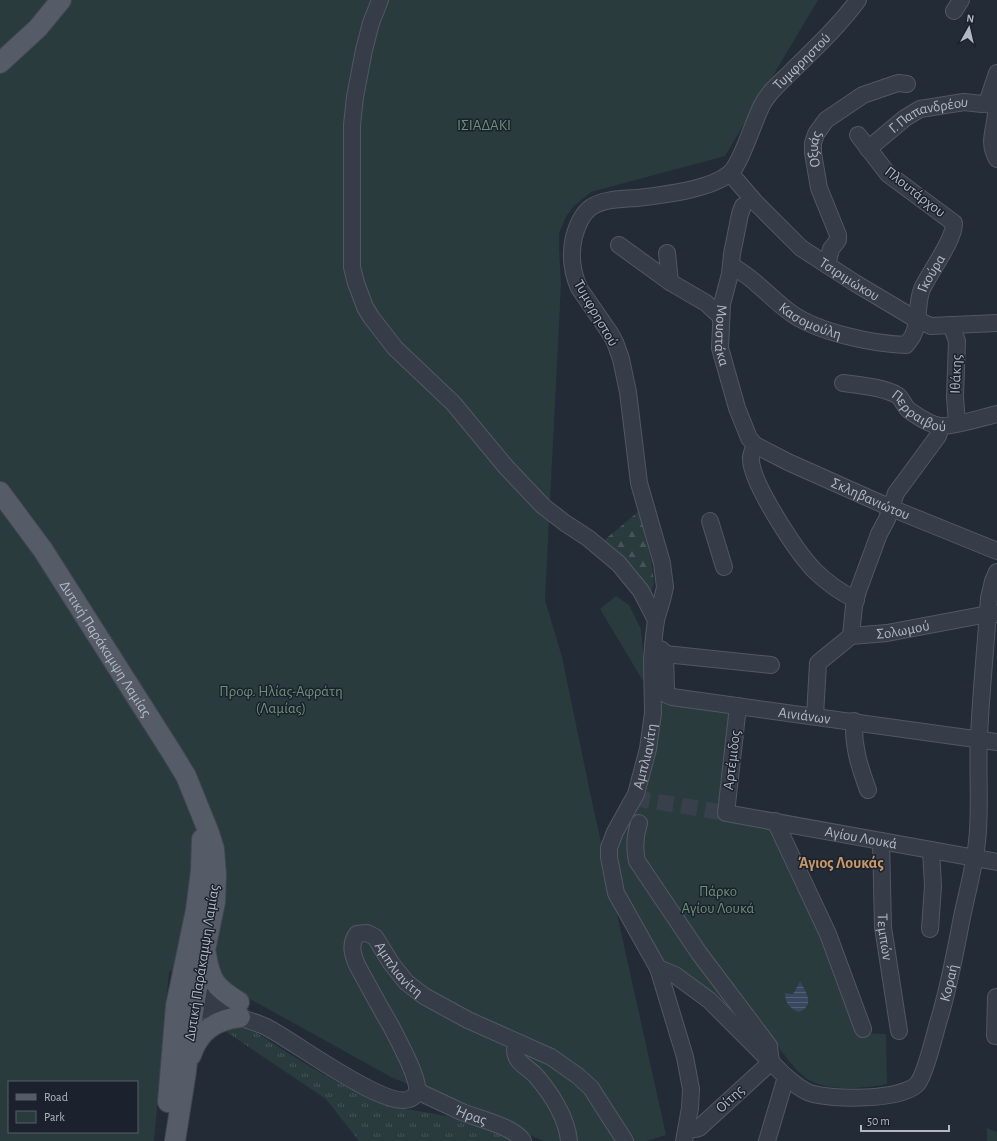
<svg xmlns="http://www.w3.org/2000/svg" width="997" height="1141" viewBox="0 0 997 1141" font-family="'Alegreya Sans',sans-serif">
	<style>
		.grass { fill: url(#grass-tufts) }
		.forest { fill: url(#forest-firs) }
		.park { fill: #293b3d; fill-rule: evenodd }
		.water { fill: url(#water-rules) }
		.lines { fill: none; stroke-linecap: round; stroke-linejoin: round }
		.minor-tunnel { stroke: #38404c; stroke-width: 16; stroke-dasharray: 16 8; stroke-linecap: butt }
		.minor-casing { stroke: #525863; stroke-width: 18 }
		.major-casing { stroke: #404651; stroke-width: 22 }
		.minor { stroke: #373d48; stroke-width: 16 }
		.major { stroke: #555c68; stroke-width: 20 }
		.labels { text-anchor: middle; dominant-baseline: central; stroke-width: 3; stroke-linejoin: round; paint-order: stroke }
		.street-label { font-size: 15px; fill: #b2b8c4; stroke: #1c222d }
		.park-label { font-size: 15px; fill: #6b9377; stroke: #1c222d }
		.neighbourhood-label { font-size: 16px; font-weight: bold; fill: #c99867; stroke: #1c222d }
	</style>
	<defs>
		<pattern id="grass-tufts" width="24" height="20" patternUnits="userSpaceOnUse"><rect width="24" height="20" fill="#293b3d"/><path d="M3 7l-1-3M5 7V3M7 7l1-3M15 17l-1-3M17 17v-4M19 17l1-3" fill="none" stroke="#465557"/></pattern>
		<pattern id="forest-firs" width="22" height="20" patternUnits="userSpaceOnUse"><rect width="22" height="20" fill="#293b3d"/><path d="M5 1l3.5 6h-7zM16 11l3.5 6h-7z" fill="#465557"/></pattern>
		<pattern id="water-rules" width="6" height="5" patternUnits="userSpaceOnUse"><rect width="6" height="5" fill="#3a485f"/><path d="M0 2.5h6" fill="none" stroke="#546074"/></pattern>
	</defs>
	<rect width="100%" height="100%" fill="#232b37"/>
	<path class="grass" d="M238 1025C256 1030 271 1043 288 1053 317 1071 347 1089 379 1102 397 1109 416 1110 435 1114 462 1119 489 1128 512 1141H359L326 1099 228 1033 223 1028Z"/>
	<path class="forest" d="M639 511 651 560 654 582 652 591 646 589 602 542Z"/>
	<path class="park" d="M0 0H818L725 156 591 192 573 207 566 217 559 233V248L561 284 545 600 562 657 590 792 666 1135 647 1141H544L391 1077 185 963 169 972 154 1141H0ZM9 1082H137V1132H9Z
		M616 596 629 605 641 629 645 673 643 681 600 609Z
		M661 702 730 712 721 818 769 825C803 893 833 962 860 1033L886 1034 887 1084C866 1088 831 1092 811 1081 791 1071 769 1031 754 1013L733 1015 665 965 624 901 616 864 620 834 641 794 659 734Z
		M987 1128 997 1132V1141H987Z"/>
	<path class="water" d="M800 982C807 992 815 1006 799 1012 789 1008 785 1003 785 993L793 994Z"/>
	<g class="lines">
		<path class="minor-tunnel" d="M634 798 726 813"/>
		<defs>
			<g id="minor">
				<path d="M380 0 371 23 364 50 355 97 352 125V267L356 283 365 307 371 317 395 348 453 403 506 467 543 506 565 523 588 538 619 564 641 591 656 620"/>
				<path d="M954 11 961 0"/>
				<path d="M997 73 989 97 990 104 996 108C997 128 986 140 997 159"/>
				<path id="s1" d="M868 149 905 118 920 109 964 102 982 104 997 103"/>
				<path id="s2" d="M730 173 755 202 801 248 855 283 917 320 931 326 997 323"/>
				<path id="s3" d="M743 206 740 214 732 254 730 274 722 304 720 348 737 408 749 438 755 445 788 462 891 508 997 551"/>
				<path d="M619 245 670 282 706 303 721 317"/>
				<path d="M667 253 670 282"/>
				<path id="s4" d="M731 265C740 271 750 277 758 285 769 294 779 305 791 313 817 332 873 344 906 345 908 342 912 338 913 335 920 321 916 304 922 289 929 273 955 239 954 223L888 174 858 135"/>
				<path id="s5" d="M827 265 831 249 838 240V235L819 188 813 153V143L816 134 826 120 863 95 898 83 907 84"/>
				<path d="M951 325 957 341 955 397 957 423"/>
				<path id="s6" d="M843 383C859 385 883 387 897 395 903 399 904 407 910 411 919 417 930 425 940 426 952 427 984 417 997 414"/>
				<path d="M755 445C754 449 750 455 751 460 752 484 796 551 814 570 826 582 840 592 856 600"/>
				<path d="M710 521 724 567"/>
				<path d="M851 636 854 606 858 591 879 534 887 519 896 493 938 436 941 426"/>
				<path id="s7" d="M653 646 662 650 665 654 666 689 667 695 672 697 997 742"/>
				<path d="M665 654 771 665"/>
				<path id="s8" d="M738 706 726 813 997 862"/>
				<path id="s9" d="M815 716 818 663 851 636 887 633 988 614H997"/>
				<path d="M854 721C853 747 859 765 868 790"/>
				<path d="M775 821 828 934 863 1029"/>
				<path d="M639 823C635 836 634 848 637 861L699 953 769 1046 771 1062 699 1128 696 1129H687"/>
				<path id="s10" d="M881 841 883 927 899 1031"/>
				<path d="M930 929 933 886 931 850"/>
				<path id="s11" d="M658 968 675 975 709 1000 786 1077C794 1083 801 1090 810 1093 830 1100 904 1101 918 1083 926 1072 934 1037 938 1023 949 988 955 953 962 917 967 893 974 868 977 842 981 808 977 772 979 737 981 691 986 644 989 598L993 581 997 572"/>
				<path d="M184 993 236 1001"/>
				<path id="s12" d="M182 1007C210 1010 238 1015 264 1026 287 1035 396 1121 415 1095 419 1090 416 1081 414 1075 408 1058 399 1042 391 1026 379 1006 368 985 357 965 353 955 350 947 355 937L357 934 367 933 375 937 391 963 406 982 424 996 468 1020 551 1057 578 1076 591 1088 625 1141"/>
				<path d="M995 1036 996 997"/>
				<path d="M520 1043 515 1050C515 1063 528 1067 536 1076 551 1093 567 1118 569 1141"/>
				<path id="s13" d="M417 1091C432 1098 447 1105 462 1112 479 1119 513 1126 523 1141"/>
				<path id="s14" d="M684 1141 690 1108 691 1089 685 1057 658 968 616 893 609 857V848L615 832 636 794 648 749 653 713 652 660 654 636 656 620 662 600 665 587 662 563 639 483 628 392 621 359 615 342 610 333 579 288C572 272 570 254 574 237 577 226 581 215 590 208 602 199 622 199 637 198 662 195 710 190 730 173 741 164 754 120 762 105 769 91 782 81 792 71 815 48 839 26 858 0"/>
				<path d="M767 1141 786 1077"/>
			</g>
			<g id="major">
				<path d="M0 63 38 28 61 0"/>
				<path id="s15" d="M0 492 43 550 172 753 186 776 209 833 214 849 216 875 215 902 196 994 189 1037 186 1071 175 1141"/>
				<path d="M206 954C210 981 216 988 239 1002"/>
				<path d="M191 1055C199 1031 215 1020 240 1017"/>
				<path d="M168 1102 176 1006 196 910 201 871 202 839"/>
			</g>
		</defs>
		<use href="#minor" class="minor-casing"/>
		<use href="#major" class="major-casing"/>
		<use href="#minor" class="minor"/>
		<use href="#major" class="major"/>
	</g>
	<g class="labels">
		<g class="street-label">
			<text stroke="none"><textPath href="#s14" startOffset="1263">Τυμφρηστού</textPath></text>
			<text stroke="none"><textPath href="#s1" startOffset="72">Γ. Παπανδρέου</textPath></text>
			<text stroke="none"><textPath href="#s5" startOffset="123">Οξυάς</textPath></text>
			<text transform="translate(915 192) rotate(38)">Πλουτάρχου</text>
			<text stroke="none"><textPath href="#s4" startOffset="275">Γκούρα</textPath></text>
			<text stroke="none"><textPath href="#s2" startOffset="161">Τσιριμώκου</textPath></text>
			<text transform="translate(596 313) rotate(60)">Τυμφρηστού</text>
			<text stroke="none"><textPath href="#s4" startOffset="98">Κασομούλη</textPath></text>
			<text stroke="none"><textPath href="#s3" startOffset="132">Μουστάκα</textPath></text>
			<text transform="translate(956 374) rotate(-88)">Ιθάκης</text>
			<text stroke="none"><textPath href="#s6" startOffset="84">Περραιβού</textPath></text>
			<text stroke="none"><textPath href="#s3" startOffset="376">Σκληβανιώτου</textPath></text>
			<text stroke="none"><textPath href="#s9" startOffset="148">Σολωμού</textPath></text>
			<text stroke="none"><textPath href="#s15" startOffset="189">Δυτική Παράκαμψη Λαμίας</textPath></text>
			<text stroke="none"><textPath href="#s7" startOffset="195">Αινιάνων</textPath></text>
			<text stroke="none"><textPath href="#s14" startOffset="409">Αμπλιανίτη</textPath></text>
			<text transform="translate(732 760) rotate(-83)">Αρτέμιδος</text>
			<text stroke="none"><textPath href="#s8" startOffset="245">Αγίου Λουκά</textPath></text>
			<text stroke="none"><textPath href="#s10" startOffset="96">Τεμπών</textPath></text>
			<text transform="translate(202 963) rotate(-81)">Δυτική Παράκαμψη Λαμίας</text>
			<text stroke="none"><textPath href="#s12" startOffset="493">Αμπλιανίτη</textPath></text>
			<text stroke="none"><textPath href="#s11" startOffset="415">Κοραή</textPath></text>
			<text transform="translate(730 1099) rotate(-43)">Οίτης</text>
			<text stroke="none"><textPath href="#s13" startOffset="59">Ήρας</textPath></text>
		</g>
		<g class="park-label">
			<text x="484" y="125">ΙΣΙΑΔΑΚΙ</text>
			<text x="281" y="691">Προφ. Ηλίας-Αφράτη<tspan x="281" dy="17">(Λαμίας)</tspan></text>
			<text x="718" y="891">Πάρκο<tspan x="718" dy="17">Αγίου Λουκά</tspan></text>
		</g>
		<g class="neighbourhood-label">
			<text x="841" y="863">Άγιος Λουκάς</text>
		</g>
	</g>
	<rect x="8" y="1081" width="130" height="52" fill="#1c222d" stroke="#585e69"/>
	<rect x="16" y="1094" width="20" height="6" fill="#555c68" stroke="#585e69"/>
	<text x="44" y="1101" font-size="12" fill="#b2b8c4">Road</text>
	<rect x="16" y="1111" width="20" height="12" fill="#293b3d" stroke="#585e69"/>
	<text x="44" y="1121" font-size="12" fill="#b2b8c4">Park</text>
	<g transform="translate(969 28) rotate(8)" stroke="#1c222d" stroke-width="3" paint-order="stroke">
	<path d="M0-3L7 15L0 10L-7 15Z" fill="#b2b8c4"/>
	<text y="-6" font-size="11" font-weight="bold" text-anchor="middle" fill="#b2b8c4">N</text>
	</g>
	<path d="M861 1125v6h88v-6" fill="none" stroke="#b2b8c4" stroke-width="2"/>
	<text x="867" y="1125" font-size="12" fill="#b2b8c4" stroke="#1c222d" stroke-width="3" paint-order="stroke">50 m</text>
</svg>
